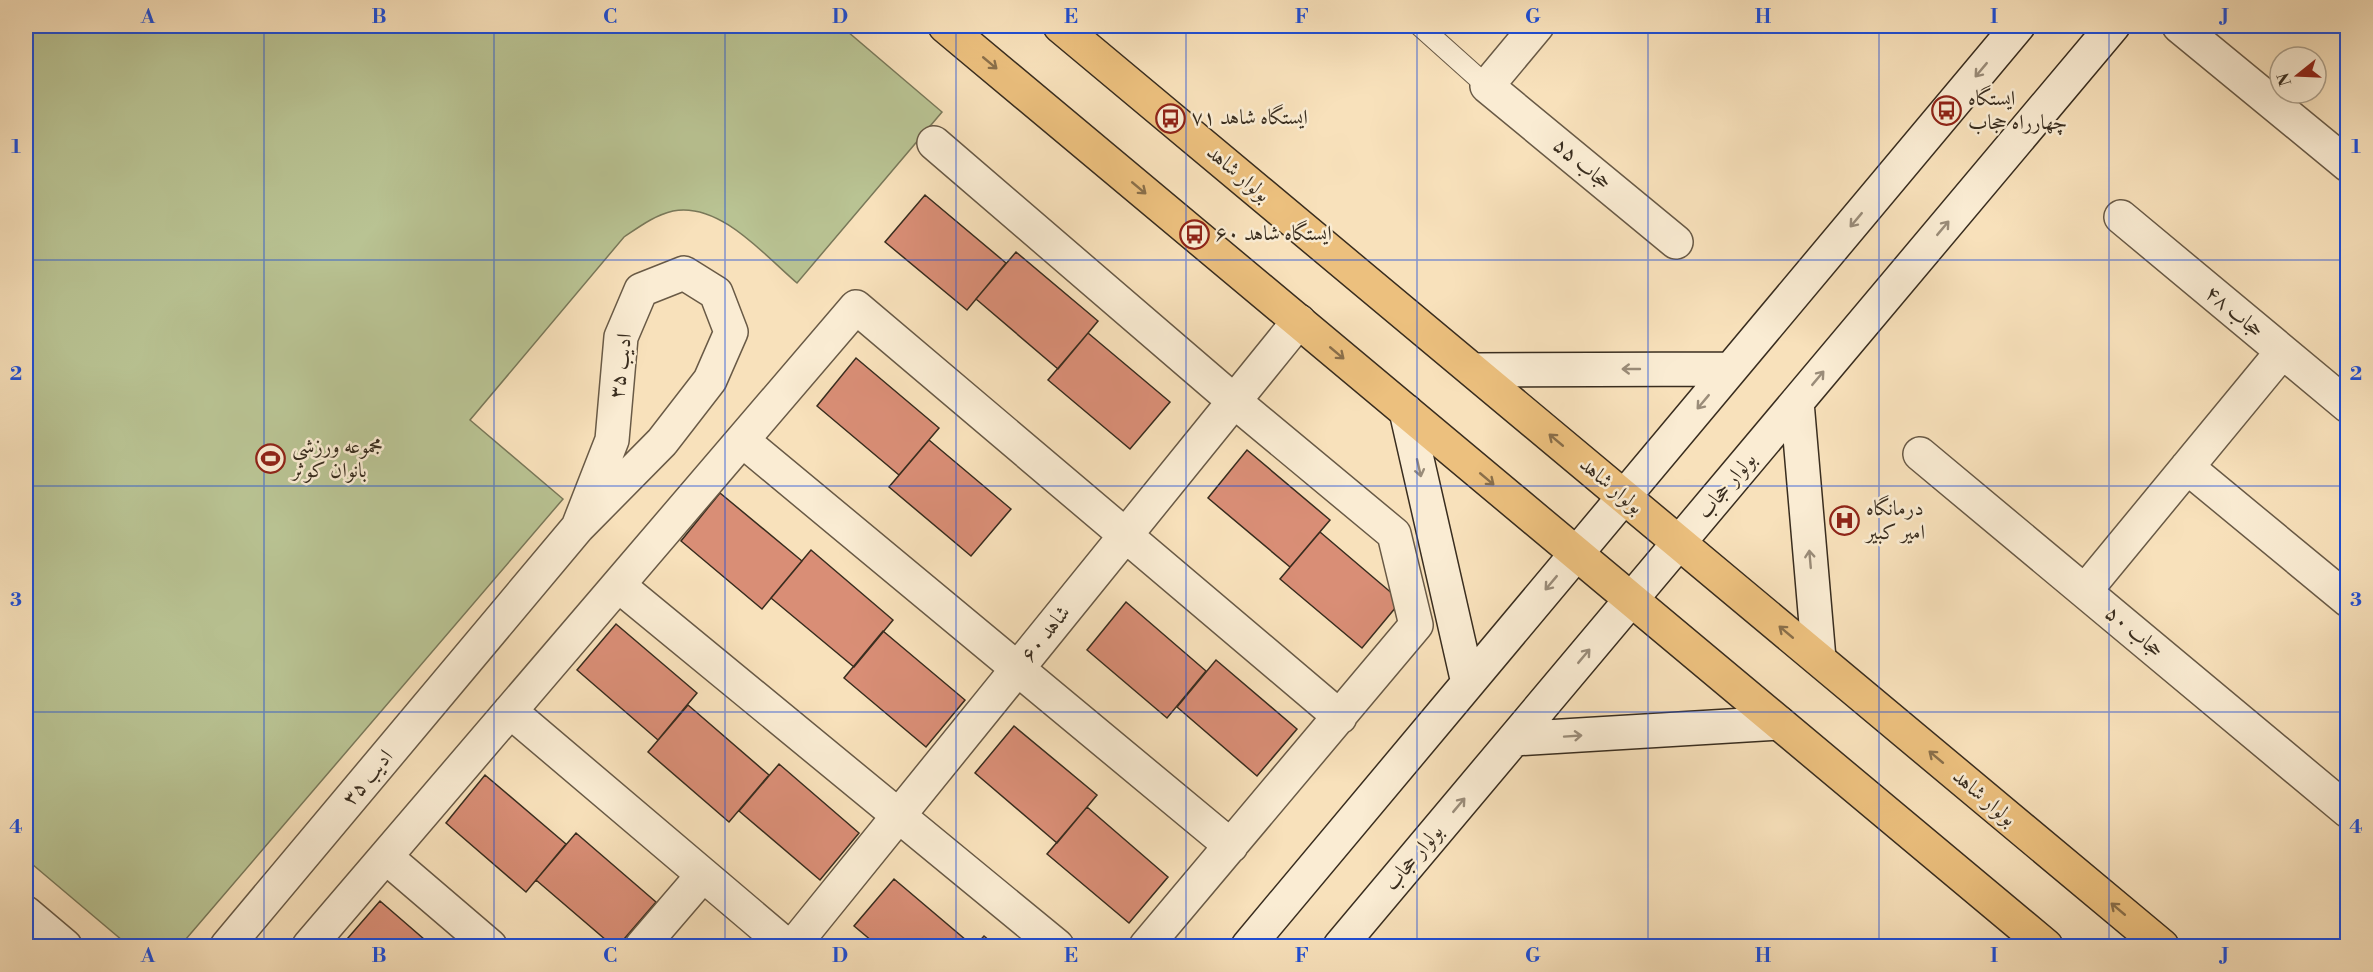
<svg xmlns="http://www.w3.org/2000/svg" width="2373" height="972" viewBox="0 0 2373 972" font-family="'Libre Bodoni',Amiri,serif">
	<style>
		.green { fill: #b9c393; stroke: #797859; stroke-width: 1.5 }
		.building { fill: #d98e76; stroke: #392d1f; stroke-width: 1.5 }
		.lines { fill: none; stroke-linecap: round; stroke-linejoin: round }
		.lane-casing { stroke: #695a46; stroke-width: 22 }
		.street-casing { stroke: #695a46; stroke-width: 36 }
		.secondary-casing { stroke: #392d1f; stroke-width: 36 }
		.primary-casing { stroke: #392d1f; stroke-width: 36 }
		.lane { stroke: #faecd3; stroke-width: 20 }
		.street { stroke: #faecd3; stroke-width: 33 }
		.secondary { stroke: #faecd3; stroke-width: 33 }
		.primary { stroke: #ecc07e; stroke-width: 33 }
		.oneway { stroke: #8a6f4a }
		.oneway2 { stroke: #9a8c79 }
		.grid { fill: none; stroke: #1d4ed8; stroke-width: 1.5; stroke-opacity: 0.55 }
		.labels { text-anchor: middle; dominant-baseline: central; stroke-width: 5; stroke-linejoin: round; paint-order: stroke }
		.poi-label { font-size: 21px; fill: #392d1f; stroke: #faecd3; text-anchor: start }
		.street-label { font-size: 21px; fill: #392d1f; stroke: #faecd3 }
		.neatline { fill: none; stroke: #1d4ed8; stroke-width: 2 }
		.grid-label { font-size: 20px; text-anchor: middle; font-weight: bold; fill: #1d4ed8 }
	</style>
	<rect width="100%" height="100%" fill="#f8e1bb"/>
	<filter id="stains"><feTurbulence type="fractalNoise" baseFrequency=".00333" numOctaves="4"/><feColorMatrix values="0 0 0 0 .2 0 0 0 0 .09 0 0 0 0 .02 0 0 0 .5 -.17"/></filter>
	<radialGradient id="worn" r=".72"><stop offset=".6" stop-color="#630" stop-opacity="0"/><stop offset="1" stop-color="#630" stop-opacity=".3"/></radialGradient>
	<path class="green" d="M26 26H841L942 112 797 283C764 255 720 202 673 211 655 215 639 227 624 237L470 420 563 499 180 946H129L26 859Z"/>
	<path class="building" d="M925 195 1006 263 967 310 885 242Z
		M1016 252 1098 321 1058 369 976 299Z
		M1088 333 1170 402 1130 449 1048 380Z
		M856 358 939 428 899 475 817 406Z
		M929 440 1011 509 971 556 889 487Z
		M1247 450 1330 520 1290 567 1208 498Z
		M720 493 802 561 762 609 681 541Z
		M1320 532 1401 601 1362 648 1280 579Z
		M811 550 893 620 854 667 771 598Z
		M1126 602 1206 671 1167 718 1087 650Z
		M616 624 697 693 658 740 577 670Z
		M883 631 965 700 926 747 844 678Z
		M1216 660 1297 729 1257 776 1177 707Z
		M688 705 769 775 729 822 648 752Z
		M1014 726 1097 795 1057 843 975 773Z
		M779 764 859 833 820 880 739 811Z
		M485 775 566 844 526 892 446 823Z
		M1087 807 1168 877 1129 923 1047 854Z
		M576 833 656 902 618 946H613L536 880Z
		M894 879 973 946H878L854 926Z
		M380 901 432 946H341Z
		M984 936 996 946H975Z"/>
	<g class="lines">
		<defs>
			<path id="lane" d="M1420 26 1487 86"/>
			<path id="street" d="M1537 26 1487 86 1676 242
				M2179 26 2348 165
				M934 143 1234 401 1394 534 1416 625 1146 946
				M2121 217 2348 406
				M742 440 1231 846
				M1920 454 2348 811
				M2187 467 2348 600
				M618 585 1057 946
				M2085 591 2282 352
				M510 711 787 946
				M386 857 490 946
				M26 913 65 946
				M227 946 578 527 662 442 710 380 731 332 716 293 684 273 641 290 621 337 612 440 578 527
				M309 946 856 307 1340 717
				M642 946 703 875
				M793 946 1299 321"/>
			<path id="secondary" d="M1473 370 1731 369
				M1797 402 1819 659
				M1406 411 1468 683
				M1514 739 1779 723
				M1248 946 2018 26
				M1340 946 2113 26"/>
			<path id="primary" d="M945 26 2046 946
				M1060 26 2162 946"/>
		</defs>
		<use href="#lane" class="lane-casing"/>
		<use href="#street" class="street-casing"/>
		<use href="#secondary" class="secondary-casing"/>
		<use href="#primary" class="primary-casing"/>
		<use href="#lane" class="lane"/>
		<use href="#street" class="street"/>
		<use href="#secondary" class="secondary"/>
		<use href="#primary" class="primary"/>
	</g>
	<defs><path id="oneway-shaft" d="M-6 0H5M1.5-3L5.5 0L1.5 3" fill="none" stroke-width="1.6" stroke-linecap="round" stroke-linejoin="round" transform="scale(1.5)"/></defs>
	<g class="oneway">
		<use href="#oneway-shaft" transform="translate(990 63) rotate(40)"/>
		<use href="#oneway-shaft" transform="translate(1139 188) rotate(40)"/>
		<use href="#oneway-shaft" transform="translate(1337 353) rotate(40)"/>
		<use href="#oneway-shaft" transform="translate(1556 440) rotate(-140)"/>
		<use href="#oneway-shaft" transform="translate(1487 479) rotate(40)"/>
		<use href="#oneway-shaft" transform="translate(1786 632) rotate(-140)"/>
		<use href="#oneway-shaft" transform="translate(1936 757) rotate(-140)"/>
		<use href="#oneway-shaft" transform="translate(2118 909) rotate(-140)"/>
	</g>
	<g class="oneway2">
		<use href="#oneway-shaft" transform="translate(1981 70) rotate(130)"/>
		<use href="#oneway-shaft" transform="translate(1856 220) rotate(130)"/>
		<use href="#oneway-shaft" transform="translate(1943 228) rotate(-50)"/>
		<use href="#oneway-shaft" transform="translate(1631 369) rotate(180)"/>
		<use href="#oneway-shaft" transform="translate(1818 378) rotate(-50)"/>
		<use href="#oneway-shaft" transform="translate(1703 402) rotate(130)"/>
		<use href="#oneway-shaft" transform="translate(1419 468) rotate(77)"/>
		<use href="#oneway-shaft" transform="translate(1810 559) rotate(-95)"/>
		<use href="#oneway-shaft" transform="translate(1551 583) rotate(130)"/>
		<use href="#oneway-shaft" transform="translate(1584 656) rotate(-50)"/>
		<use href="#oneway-shaft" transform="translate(1573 736) rotate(-4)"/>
		<use href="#oneway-shaft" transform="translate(1459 805) rotate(-50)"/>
	</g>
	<path class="grid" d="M264 26V946M494 26V946M725 26V946M956 26V946M1186 26V946M1417 26V946M1648 26V946M1879 26V946M2109 26V946M26 260H2348M26 486H2348M26 712H2348"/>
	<defs>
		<symbol id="bus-ring" viewBox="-11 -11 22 22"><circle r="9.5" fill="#faecd3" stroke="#8f2418" stroke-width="1.5"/><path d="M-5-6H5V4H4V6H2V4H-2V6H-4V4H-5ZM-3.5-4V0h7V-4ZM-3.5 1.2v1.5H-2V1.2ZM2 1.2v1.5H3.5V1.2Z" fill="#8f2418"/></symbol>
		<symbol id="stadium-ring" viewBox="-11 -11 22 22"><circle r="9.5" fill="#faecd3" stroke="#8f2418" stroke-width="1.5"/><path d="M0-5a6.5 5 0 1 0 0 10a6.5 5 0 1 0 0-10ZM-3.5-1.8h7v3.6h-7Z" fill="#8f2418"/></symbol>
		<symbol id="hospital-ring" viewBox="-11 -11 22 22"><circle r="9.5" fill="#faecd3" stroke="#8f2418" stroke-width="1.5"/><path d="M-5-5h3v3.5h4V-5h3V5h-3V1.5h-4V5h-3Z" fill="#8f2418"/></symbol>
	</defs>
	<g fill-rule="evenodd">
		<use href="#bus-ring" x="1930" y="94" width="33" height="33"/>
		<use href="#bus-ring" x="1154" y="102" width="33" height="33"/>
		<use href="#bus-ring" x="1178" y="218" width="33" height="33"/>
		<use href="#stadium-ring" x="254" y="442" width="33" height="33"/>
		<use href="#hospital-ring" x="1828" y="504" width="33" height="33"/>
	</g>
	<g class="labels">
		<g class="poi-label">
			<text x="1968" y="99">ایستگاه<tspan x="1968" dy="24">چهارراه حجاب</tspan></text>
			<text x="1191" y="118">ایستگاه شاهد ۷۱</text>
			<text x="1215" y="234">ایستگاه شاهد ۶۰</text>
			<text x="292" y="447">مجموعه ورزشی<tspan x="292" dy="24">بانوان کوثر</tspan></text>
			<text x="1866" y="509">درمانگاه<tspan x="1866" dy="24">امیر کبیر</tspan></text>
		</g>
		<g class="street-label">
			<text transform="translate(1582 164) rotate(40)">حجاب ۵۵</text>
			<text transform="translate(1238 174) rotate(40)">بولوار شاهد</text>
			<text transform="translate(2234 312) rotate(40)">حجاب ۴۸</text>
			<text transform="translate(621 366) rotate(-82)">ادیب ۳۵</text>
			<text transform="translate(1611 486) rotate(40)">بولوار شاهد</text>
			<text transform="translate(1727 486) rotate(-50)">بولوار حجاب</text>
			<text transform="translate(2134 632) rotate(40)">حجاب ۵۰</text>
			<text transform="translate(1046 634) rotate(-51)">شاهد ۶۰</text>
			<text transform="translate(368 778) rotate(-50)">ادیب ۳۵</text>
			<text transform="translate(1984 798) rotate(40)">بولوار شاهد</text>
			<text transform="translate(1414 858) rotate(-50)">بولوار حجاب</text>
		</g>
	</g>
	<rect width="2373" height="972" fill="none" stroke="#f8e1bb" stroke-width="66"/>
	<g transform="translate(2298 75) rotate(252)"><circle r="28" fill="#faecd3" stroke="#ada08b" stroke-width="1.5"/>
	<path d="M0-4.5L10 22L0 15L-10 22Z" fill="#8f2418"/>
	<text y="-9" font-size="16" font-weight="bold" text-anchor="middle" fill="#392d1f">N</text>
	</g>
	<rect x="33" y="33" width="2307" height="906" class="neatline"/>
	<g class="grid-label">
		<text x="148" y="23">A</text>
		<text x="379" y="23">B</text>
		<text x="610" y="23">C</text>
		<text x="840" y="23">D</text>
		<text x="1071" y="23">E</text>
		<text x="1302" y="23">F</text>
		<text x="1533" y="23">G</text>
		<text x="1763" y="23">H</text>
		<text x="1994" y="23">I</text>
		<text x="2225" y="23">J</text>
		<text x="16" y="153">1</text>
		<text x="2356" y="153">1</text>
		<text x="16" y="380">2</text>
		<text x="2356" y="380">2</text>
		<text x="16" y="606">3</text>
		<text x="2356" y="606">3</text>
		<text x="16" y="833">4</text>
		<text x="2356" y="833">4</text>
		<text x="148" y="962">A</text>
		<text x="379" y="962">B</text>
		<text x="610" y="962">C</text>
		<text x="840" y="962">D</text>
		<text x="1071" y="962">E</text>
		<text x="1302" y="962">F</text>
		<text x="1533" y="962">G</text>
		<text x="1763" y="962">H</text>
		<text x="1994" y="962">I</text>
		<text x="2225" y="962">J</text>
	</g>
	<rect width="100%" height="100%" filter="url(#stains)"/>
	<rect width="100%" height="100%" fill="url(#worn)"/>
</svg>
